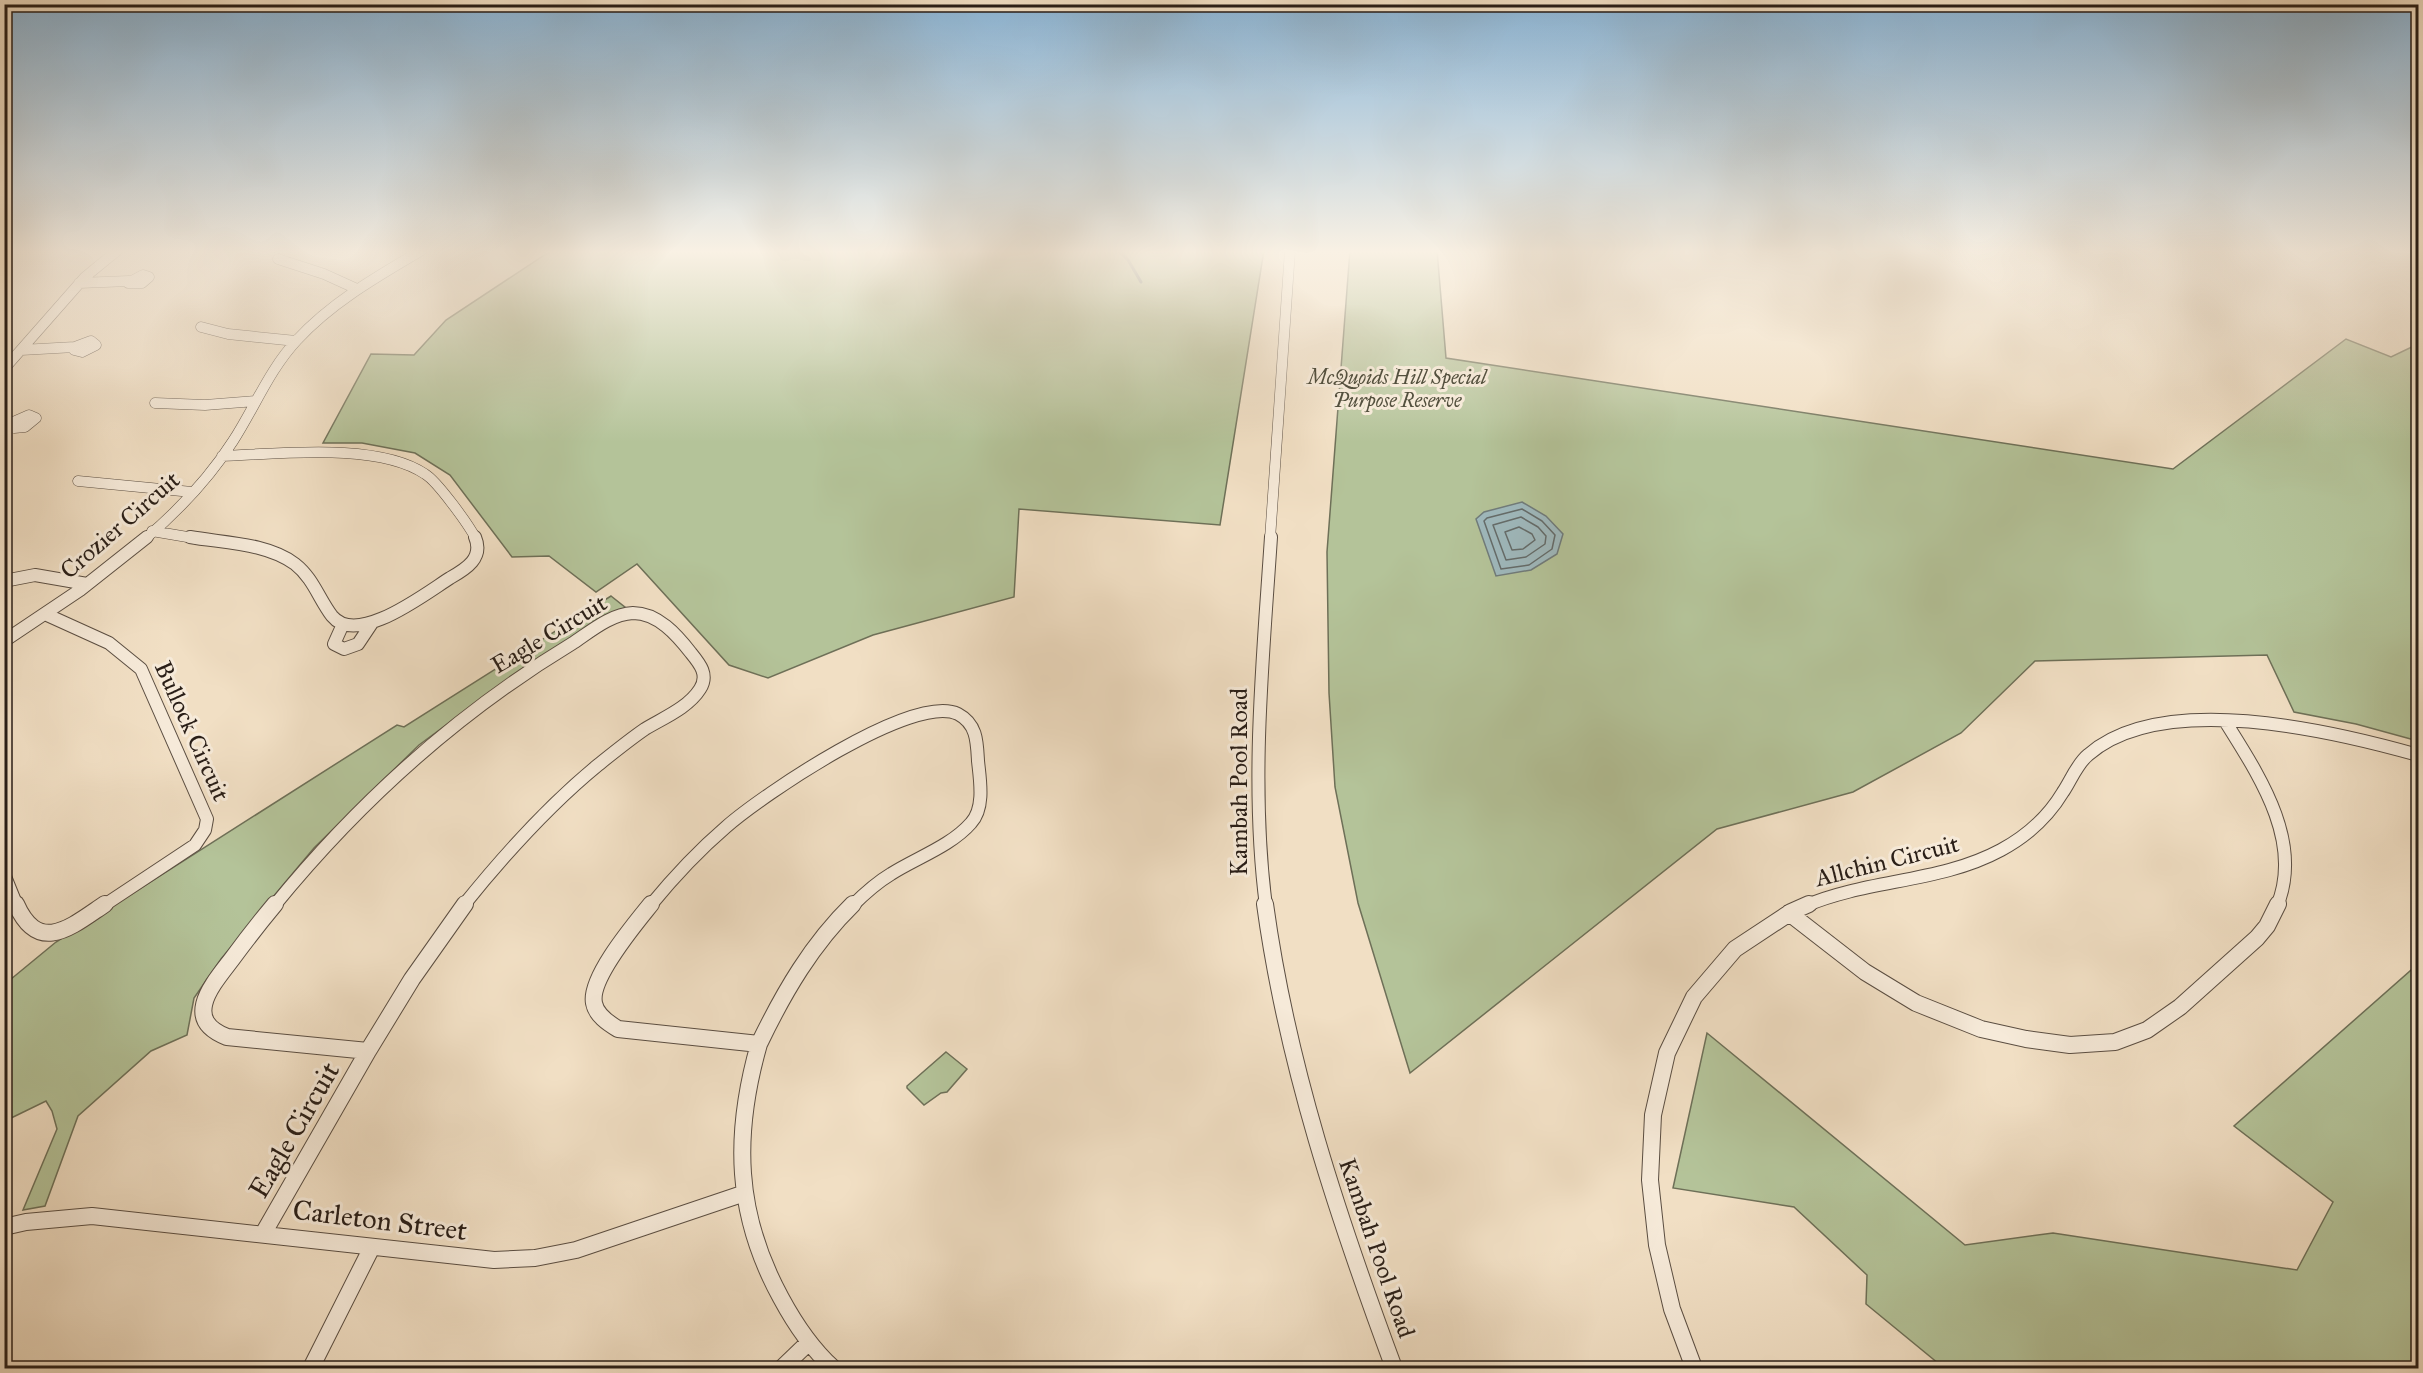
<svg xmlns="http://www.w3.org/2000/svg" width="2423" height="1373" viewBox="0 0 2423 1373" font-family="'IM FELL Great Primer',serif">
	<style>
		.green { fill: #b4c399; stroke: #6e7058; stroke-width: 1.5 }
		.water { fill: #9fbabf; stroke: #707c7c; stroke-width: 1.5 }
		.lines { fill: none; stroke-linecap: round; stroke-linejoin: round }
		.shore { stroke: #646c6b; stroke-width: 1.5 }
		.stream { stroke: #707c7c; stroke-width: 3 }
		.minor-far2-casing { stroke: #5b4e42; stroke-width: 11 }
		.minor-far1-casing { stroke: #5b4e42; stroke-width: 14 }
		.minor-casing { stroke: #5b4e42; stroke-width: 18 }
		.minor-far2 { stroke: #f6ead9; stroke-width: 10 }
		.minor-far1 { stroke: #f6ead9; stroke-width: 12 }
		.minor { stroke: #f6ead9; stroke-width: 16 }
		.labels { text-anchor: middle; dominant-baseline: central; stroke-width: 6; stroke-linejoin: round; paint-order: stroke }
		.far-park-label { font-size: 20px; font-style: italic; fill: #53503e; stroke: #f6ead9 }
		.street-label { font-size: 24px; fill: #291e17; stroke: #f6ead9 }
		.near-street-label { font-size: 28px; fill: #291e17; stroke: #f6ead9 }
	</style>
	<rect width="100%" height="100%" fill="#f1dfc4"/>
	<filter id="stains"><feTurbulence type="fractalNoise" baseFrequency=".00333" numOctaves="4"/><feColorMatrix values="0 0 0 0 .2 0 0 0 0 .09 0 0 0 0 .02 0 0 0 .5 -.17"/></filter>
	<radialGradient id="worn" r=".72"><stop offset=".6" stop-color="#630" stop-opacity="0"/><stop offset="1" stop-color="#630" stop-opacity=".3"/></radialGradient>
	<path class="green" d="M552 250H1264L1220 525 1019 509 1014 597 873 635 768 678 729 665 637 564 596 592 549 556 512 557 450 475 415 453 362 443H323L371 354 414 355 446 320Z
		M1350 250H1437L1446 358 2173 469 2346 339 2391 357 2418 344V695H2415L2418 741 2356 724 2294 712 2267 655 2035 661 1961 733 1853 792 1717 829 1410 1073 1358 903 1335 787 1329 693 1327 552Z
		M611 596 626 608 530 663 419 745 314 848 221 959 194 998 187 1035 151 1051 78 1116 45 1206 23 1210 57 1129 52 1111 46 1101 5 1121V984L56 942 397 725 404 727Z
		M2418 964V1368H1944L1866 1304 1867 1275 1794 1207 1673 1188 1707 1033 1965 1245 2053 1233 2297 1270 2333 1202 2234 1126Z
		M946 1052 967 1069 947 1092 941 1093 924 1105 907 1088V1086Z"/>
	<path class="water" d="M1522 502 1546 516 1563 534 1557 554 1531 570 1496 576 1476 519 1484 512Z"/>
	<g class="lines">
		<path class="shore" d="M1522 509 1542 521 1555 535 1552 549 1529 565 1501 569 1484 521 1487 518Z
			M1521 517 1538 527 1546 536 1545 544 1526 557 1506 560 1493 525Z
			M1519 527 1532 534 1535 540 1523 549 1512 550 1505 532Z"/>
		<path class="stream" d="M1118 250 1128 260 1141 282"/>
		<defs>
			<path id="minor-far2" d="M278 259 324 274 357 289
				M143 275 149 277 142 283H128Z
				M79 283 129 281
				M201 327 228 334 296 341
				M91 341 96 345 82 352 74 350 75 347Z
				M21 350 75 347
				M4 369 85 277 118 250
				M155 403 205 405 256 401
				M29 415 36 418 25 427 14 428 13 422Z
				M4 423 13 422
				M222 456C278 454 378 442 425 474 437 481 469 525 476 539
				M78 481 192 492
				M152 531 199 539
				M145 539C178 511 210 477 233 441 255 407 269 370 297 340 332 302 378 276 422 250
				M1270 539 1290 250"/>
			<path id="minor-far1" d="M190 537C224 543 267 543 295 564 313 578 319 599 332 616 357 647 426 593 450 578 466 569 484 558 475 537
				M4 581 35 575 87 584
				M45 614 109 643 141 669 207 819 205 830 195 845 103 906
				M343 624 334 644 344 649 358 644 372 623
				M4 641 80 590 147 537
				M2225 721C2258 774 2304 841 2277 906
				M4 874 17 906
				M274 906C358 803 459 712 573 643 591 631 611 614 633 613 658 613 677 635 691 653 700 664 709 675 700 689 688 708 663 718 645 729 629 740 613 753 598 765 548 806 504 855 463 906
				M650 906C673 878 698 851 726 827 761 796 914 692 958 714 977 724 977 742 978 761 980 780 985 808 971 823 951 846 916 858 891 874 876 883 864 894 852 906
				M1266 906C1250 784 1263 659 1271 537
				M1805 906C1868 879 1940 883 2001 850 2027 836 2048 817 2063 792 2071 780 2077 764 2088 755 2162 690 2333 731 2418 755"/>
			<path id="minor" d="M16 904C39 956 72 926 105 904
				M275 904C260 922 246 940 232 959 213 984 181 1019 227 1037L368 1051
				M651 904C635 924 589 978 594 1003 596 1015 608 1023 618 1029L759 1044
				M1265 904C1287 1065 1338 1217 1394 1368
				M1789 913 1865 972 1916 1003 1981 1029 2026 1039 2070 1045 2115 1042 2147 1030 2180 1007 2257 938 2267 926 2278 904
				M759 1044C733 1135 735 1214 781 1298 795 1324 811 1348 833 1368
				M759 1044C784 992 812 944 853 904
				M368 1051 412 979 465 904
				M4 1227 26 1222 92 1216 494 1260 535 1258 576 1250 742 1194
				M263 1234 368 1051
				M311 1368 372 1247
				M782 1368 808 1343
				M1694 1368 1672 1309 1657 1245 1650 1180 1653 1115 1667 1053 1694 997 1735 949 1791 912 1809 904"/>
		</defs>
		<use href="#minor-far2" class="minor-far2-casing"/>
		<use href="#minor-far1" class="minor-far1-casing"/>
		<use href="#minor" class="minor-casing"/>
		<use href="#minor-far2" class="minor-far2"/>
		<use href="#minor-far1" class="minor-far1"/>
		<use href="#minor" class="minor"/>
	</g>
	<linearGradient id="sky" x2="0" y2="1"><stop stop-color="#8bb6d8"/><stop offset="0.57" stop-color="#f9f1e4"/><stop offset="1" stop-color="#f9f1e4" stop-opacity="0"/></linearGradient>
	<rect width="2423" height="442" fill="url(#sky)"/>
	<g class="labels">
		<g class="far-park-label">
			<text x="1397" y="377">McQuoids Hill Special<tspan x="1397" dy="23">Purpose Reserve</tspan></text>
		</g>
		<g class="street-label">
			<text transform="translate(120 525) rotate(-41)">Crozier Circuit</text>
			<text transform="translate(549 634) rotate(-31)">Eagle Circuit</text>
			<text transform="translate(192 731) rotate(66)">Bullock Circuit</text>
			<text transform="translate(1239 782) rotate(-90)">Kambah Pool Road</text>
			<text transform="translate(1887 861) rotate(-14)">Allchin Circuit</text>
			<text transform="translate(1377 1248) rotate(71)">Kambah Pool Road</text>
		</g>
		<g class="near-street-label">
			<text transform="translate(294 1130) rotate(-60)">Eagle Circuit</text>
			<text transform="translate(380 1220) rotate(7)">Carleton Street</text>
		</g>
	</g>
	<rect width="2423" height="1373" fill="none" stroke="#f1dfc4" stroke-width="24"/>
	<rect x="6" y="6" width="2411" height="1361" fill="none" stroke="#291e17" stroke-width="3"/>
	<rect x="12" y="12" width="2399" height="1349" fill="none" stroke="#291e17" stroke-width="1.5"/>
	<rect width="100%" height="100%" filter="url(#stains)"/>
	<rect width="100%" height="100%" fill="url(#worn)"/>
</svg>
